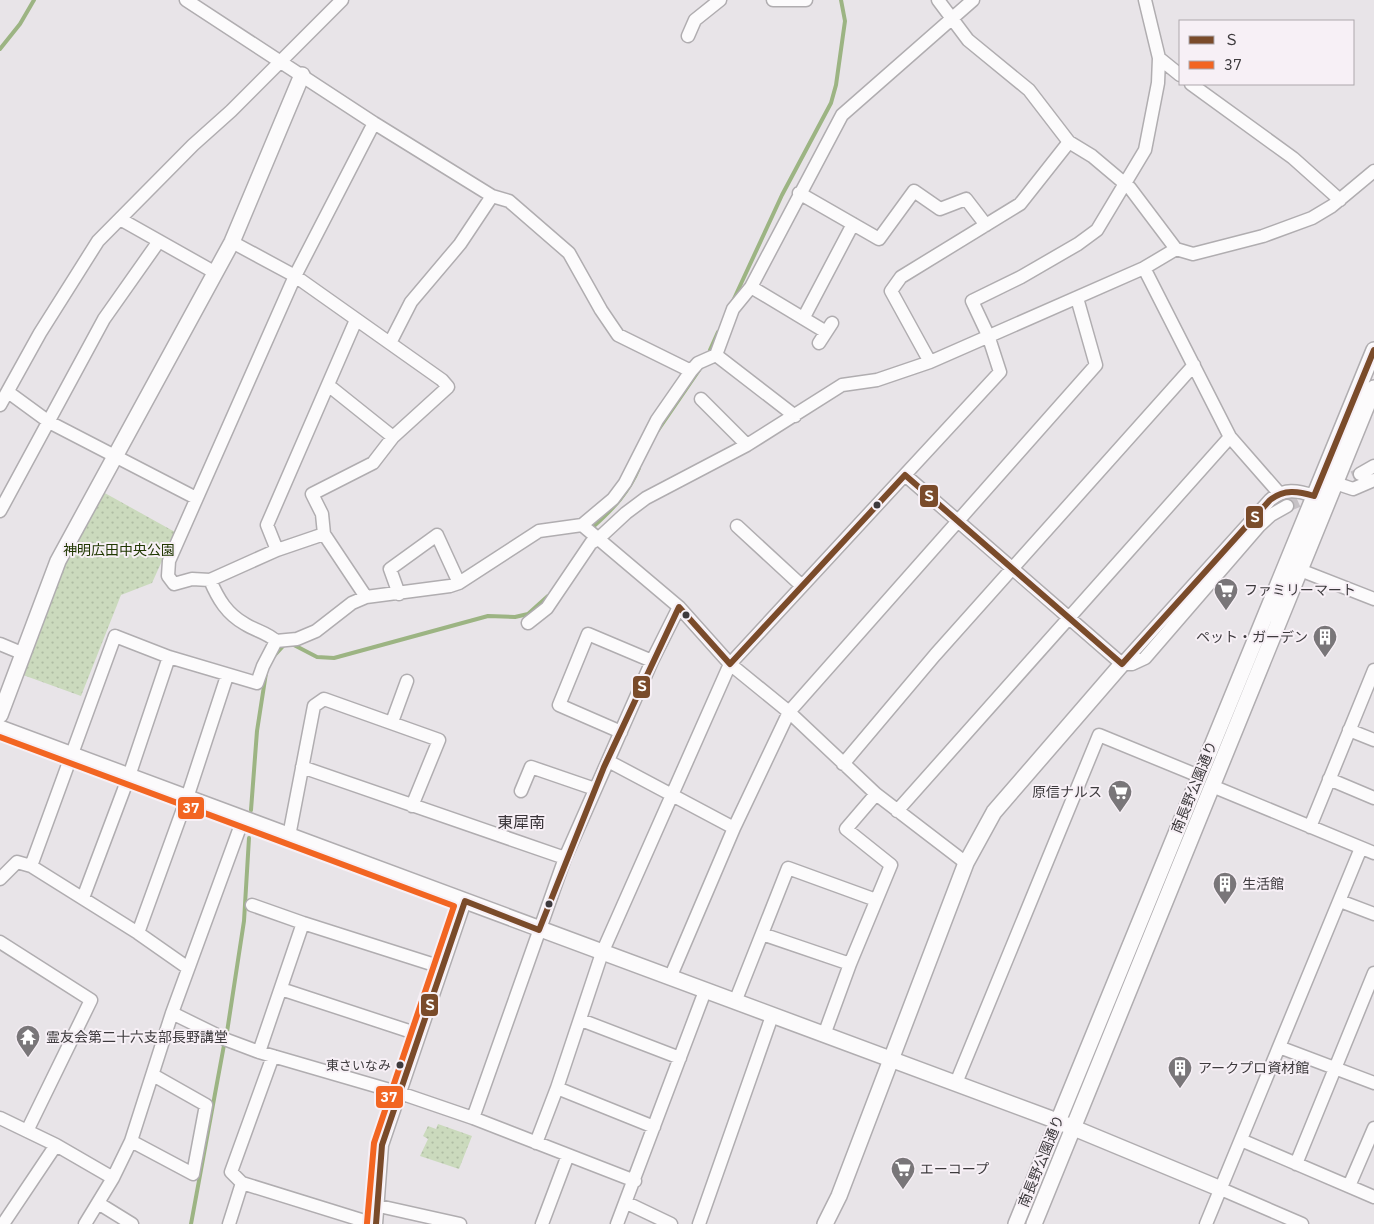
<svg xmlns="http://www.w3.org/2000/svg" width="1374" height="1224" viewBox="0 0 1374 1224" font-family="'IBM Plex Sans','Noto Sans JP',sans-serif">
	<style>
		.park { fill: url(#park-dots) }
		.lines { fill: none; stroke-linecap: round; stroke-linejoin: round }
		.stream { stroke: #9cb483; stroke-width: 4 }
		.minor-tunnel { stroke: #c6c2c6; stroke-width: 12; stroke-dasharray: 12 6; stroke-linecap: butt }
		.minor-casing { stroke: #b0adb0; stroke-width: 15 }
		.tertiary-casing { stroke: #b0adb0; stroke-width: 18 }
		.minor { stroke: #fcfbfc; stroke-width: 12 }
		.tertiary { stroke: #fcfbfc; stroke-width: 15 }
		.bus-1-casing { stroke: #f7f0f6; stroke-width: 10 }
		.bus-2-casing { stroke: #f7f0f6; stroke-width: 10 }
		.bus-1 { stroke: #7a4b2a; stroke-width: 6 }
		.bus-2 { stroke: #f26522; stroke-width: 6 }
		.bus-dot { fill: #3d3a3d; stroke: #f7f0f6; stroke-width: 2 }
		.labels { text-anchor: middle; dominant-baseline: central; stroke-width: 4; stroke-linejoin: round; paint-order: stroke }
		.bus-label { font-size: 13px; fill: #3d3a3d; stroke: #f7f0f6; text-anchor: end }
		.park-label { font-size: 14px; fill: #213802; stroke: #f7f0f6 }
		.poi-label { font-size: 14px; fill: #3d3a3d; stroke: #f7f0f6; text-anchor: start }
		.street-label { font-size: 14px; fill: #3d3a3d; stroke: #f7f0f6 }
		.quarter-label { font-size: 16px; fill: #393439; stroke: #f7f0f6 }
		.line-badge { stroke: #f7f0f6; stroke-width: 2 }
		.badge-label { font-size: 14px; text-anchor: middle; font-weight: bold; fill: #fff }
	</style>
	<defs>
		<pattern id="park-dots" width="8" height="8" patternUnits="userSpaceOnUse" patternTransform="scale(1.25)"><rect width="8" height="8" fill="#cbdabd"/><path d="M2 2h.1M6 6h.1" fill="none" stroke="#afbca3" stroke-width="1.8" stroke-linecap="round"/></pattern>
	</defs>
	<rect width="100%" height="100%" fill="#e8e4e8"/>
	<path class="park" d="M103 492 175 532 152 583 121 595 81 696 23 675 67 555Z
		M438 1124 472 1136 459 1169 420 1156 428 1139 423 1136 428 1126 436 1129Z"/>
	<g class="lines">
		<path class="stream" d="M0 49 20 24 34 0
			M733 301 782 195 831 103 836 85 845 21 841 0
			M710 350 718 332
			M658 430 699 370
			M594 526C613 509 629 492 639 468
			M292 644 317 657 334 658 488 616 515 617 528 614 548 596
			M274 656 285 644
			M251 810 257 731 266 673
			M227 1032 244 921 249 838
			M191 1224 224 1045"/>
		<path class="minor-tunnel" d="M1287 506 1360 474"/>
		<defs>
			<path id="minor" d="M186 0 374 123 492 196 460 244 411 302 390 343
				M773 0H806
				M938 0 968 40 1029 90 1069 142 1092 156 1130 188 1176 249
				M688 36 695 20 720 0
				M1159 58 1180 75
				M1191 84 1293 158 1340 200
				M374 123 295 276 169 561 168 576 174 584 192 579 210 580C218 599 227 614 245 624 256 631 266 632 276 641L297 639 316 631 352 603 366 597 450 586 459 583 539 531 582 525
				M799 193 879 239 914 191 940 209 966 199 986 225
				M492 196 509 201 569 253 601 310 618 335 691 371
				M120 219 214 272
				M232 242 295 276 442 380 448 387 393 437 328 385
				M1144 268 1230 437 1279 493
				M751 287 826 332
				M804 317 853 224
				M819 343 832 323
				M716 355 795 416
				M930 362 891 291 901 277 1020 204 1069 142
				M8 392 49 422 196 498
				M701 399 747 445
				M0 405 40 333 98 241 193 145 231 111 342 0
				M1360 474 1374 466
				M905 475 1122 664H1132L1145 658 1259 526 1271 515 1287 506
				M1335 483 1353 489 1374 480
				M0 511 104 319 159 241
				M737 526 802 586
				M324 534 366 597
				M277 550 267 525 356 320
				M1300 570 1374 599
				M210 580 277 550 324 534 322 514 312 494 373 463 393 437
				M399 594 390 569 437 535 459 583
				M528 623 547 608 591 543 598 539 626 513 646 498 747 445 842 385 877 380 930 362 1144 268 1176 249 1193 254 1263 236 1312 218 1332 206 1374 171
				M0 644 24 654
				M1122 664 1270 500C1284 488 1297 490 1314 496
				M392 722 407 681
				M1349 730 1374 740
				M621 732 559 705 588 634 652 661
				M608 761 734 828
				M843 764 935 655 1194 365
				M302 767 565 858
				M1329 779 1374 798
				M1212 786 1374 853
				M521 791 531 767 595 789
				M897 811 1230 437
				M1310 827 1374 670
				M289 836 314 706 324 699 439 740 412 806
				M966 863 876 794 789 712 730 664 679 607 582 525 613 499 625 483 657 420 691 371 698 363 716 355 733 309 751 287 842 115 973 0
				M31 866 115 636 169 657 257 683 263 666 276 641
				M0 879 17 862 31 866 138 933 187 798 227 676
				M83 898 129 776 169 657
				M1340 901 1374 914
				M252 905 303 923 441 967
				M138 933 188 968
				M762 934 850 964
				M0 942 91 1000 27 1131
				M670 978 734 828 789 712 1096 365 1077 298
				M281 989 418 1034
				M735 1002 788 868 876 900
				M172 1013 227 1040 259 1052 400 1093 473 1118 635 1181
				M581 1020 680 1058
				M824 1035 850 964 891 865 846 829 876 794
				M1279 1047 1374 1083
				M259 1052 303 923
				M273 1056 231 1172 242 1183 374 1224
				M956 1083 1099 735 1199 776
				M557 1088 654 1127
				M0 1118 56 1145 113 1178
				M473 1118 565 858 652 661 679 607
				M1241 1140 1374 1197
				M131 1141 193 1174 206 1105 153 1075
				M536 1143 557 1088 602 953 730 664 1000 372 988 335 972 301 1021 277 1078 244 1097 230 1145 150 1158 83 1159 58 1145 0
				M1296 1164 1374 973
				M1349 1186 1374 1128
				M1221 1189 1302 1224
				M98 1203 132 1224
				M627 1203 671 1224
				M379 1206 460 1224
				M3 1224 56 1145
				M85 1224 113 1178 131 1141 172 1013 243 819
				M229 1224 242 1183
				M376 1224 382 1145 465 901
				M542 1224 568 1155
				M617 1224 705 991
				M699 1224 772 1016
				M1206 1224 1361 848"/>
			<path id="tertiary" d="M0 715 58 561 232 242 302 75
				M0 728 1057 1121 1221 1189
				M825 1224 839 1196 966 863 994 812 1122 664
				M1016 1224 1374 350
				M1034 1224 1374 388"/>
		</defs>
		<use href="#minor" class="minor-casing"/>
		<use href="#tertiary" class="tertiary-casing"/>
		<use href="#minor" class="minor"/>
		<use href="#tertiary" class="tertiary"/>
		<defs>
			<path id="bus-1" d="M376 1224 382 1145 465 901 539 930 604 767 679 607 730 664 905 475 1122 664 1270 500C1284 489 1298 491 1314 496L1374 350"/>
			<path id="bus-2" d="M0 737 454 906 374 1143 367 1223"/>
		</defs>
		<use href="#bus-1" class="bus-1-casing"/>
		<use href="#bus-2" class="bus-2-casing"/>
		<use href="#bus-1" class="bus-1"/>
		<use href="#bus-2" class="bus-2"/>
	</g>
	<defs>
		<symbol id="supermarket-pin" viewBox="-11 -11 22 30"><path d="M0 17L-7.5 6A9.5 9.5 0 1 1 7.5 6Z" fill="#797679" stroke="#f7f0f6"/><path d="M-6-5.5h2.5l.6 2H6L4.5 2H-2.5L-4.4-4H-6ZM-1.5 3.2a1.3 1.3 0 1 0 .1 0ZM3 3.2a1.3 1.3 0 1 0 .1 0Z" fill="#fff"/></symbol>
		<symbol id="building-pin" viewBox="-11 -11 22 30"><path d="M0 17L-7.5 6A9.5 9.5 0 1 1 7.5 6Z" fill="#797679" stroke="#f7f0f6"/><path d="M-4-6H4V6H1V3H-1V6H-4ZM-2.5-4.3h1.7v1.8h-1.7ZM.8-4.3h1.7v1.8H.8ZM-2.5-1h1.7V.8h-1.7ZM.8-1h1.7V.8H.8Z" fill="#fff"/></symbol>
		<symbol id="temple-pin" viewBox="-11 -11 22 30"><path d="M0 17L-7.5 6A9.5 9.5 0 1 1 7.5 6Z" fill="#797679" stroke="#f7f0f6"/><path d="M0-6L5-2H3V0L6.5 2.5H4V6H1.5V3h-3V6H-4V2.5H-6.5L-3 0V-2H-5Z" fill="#fff"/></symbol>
	</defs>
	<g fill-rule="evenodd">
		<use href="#supermarket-pin" x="1212" y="576" width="28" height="38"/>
		<use href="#building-pin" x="1311" y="623" width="28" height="38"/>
		<use href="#supermarket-pin" x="1106" y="778" width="28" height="38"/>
		<use href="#building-pin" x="1211" y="870" width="28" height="38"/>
		<use href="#temple-pin" x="14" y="1023" width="28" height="38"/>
		<use href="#building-pin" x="1166" y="1054" width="28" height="38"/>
		<use href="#supermarket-pin" x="889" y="1155" width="28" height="38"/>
	</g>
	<g class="bus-dot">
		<circle cx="877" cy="505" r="4.5"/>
		<circle cx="686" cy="615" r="4.5"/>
		<circle cx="549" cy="904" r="4.5"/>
		<circle cx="400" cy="1065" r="4.5"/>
	</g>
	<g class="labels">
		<g class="bus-label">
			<text x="391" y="1065">東さいなみ</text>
		</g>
		<g class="park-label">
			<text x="119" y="550">神明広田中央公園</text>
		</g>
		<g class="poi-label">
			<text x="1244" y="590">ファミリーマート</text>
			<text x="1308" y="637" text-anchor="end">ペット・ガーデン</text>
			<text x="1102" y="792" text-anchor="end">原信ナルス</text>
			<text x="1242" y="884">生活館</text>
			<text x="46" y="1037">霊友会第二十六支部長野講堂</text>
			<text x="1198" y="1068">アークプロ資材館</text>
			<text x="920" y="1169">エーコープ</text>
		</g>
		<g class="street-label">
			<text transform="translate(1194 787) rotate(-68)">南長野公園通り</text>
			<text transform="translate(1041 1161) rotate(-68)">南長野公園通り</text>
		</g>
		<g class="quarter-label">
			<text x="521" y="822">東犀南</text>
		</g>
	</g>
	<g class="line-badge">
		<rect x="919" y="484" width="20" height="24" rx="5" fill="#7a4b2a"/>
		<rect x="1245" y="505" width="19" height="24" rx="5" fill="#7a4b2a"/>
		<rect x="632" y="675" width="19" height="24" rx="5" fill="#7a4b2a"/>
		<rect x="177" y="796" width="28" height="24" rx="5" fill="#f26522"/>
		<rect x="420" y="993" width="19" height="24" rx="5" fill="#7a4b2a"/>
		<rect x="375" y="1085" width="29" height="24" rx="5" fill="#f26522"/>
	</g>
	<g class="badge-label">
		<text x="929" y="501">Ｓ</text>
		<text x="1255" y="522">Ｓ</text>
		<text x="642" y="691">Ｓ</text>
		<text x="191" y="813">37</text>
		<text x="430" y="1010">Ｓ</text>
		<text x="389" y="1102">37</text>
	</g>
	<rect x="1179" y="20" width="175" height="65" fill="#f7f0f6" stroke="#ada7ac"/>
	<rect x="1189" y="36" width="25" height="8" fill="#7a4b2a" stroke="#ada7ac"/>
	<text x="1224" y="45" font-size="15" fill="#3d3a3d">Ｓ</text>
	<rect x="1189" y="61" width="25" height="8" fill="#f26522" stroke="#ada7ac"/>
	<text x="1224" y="70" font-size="15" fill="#3d3a3d">37</text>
</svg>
